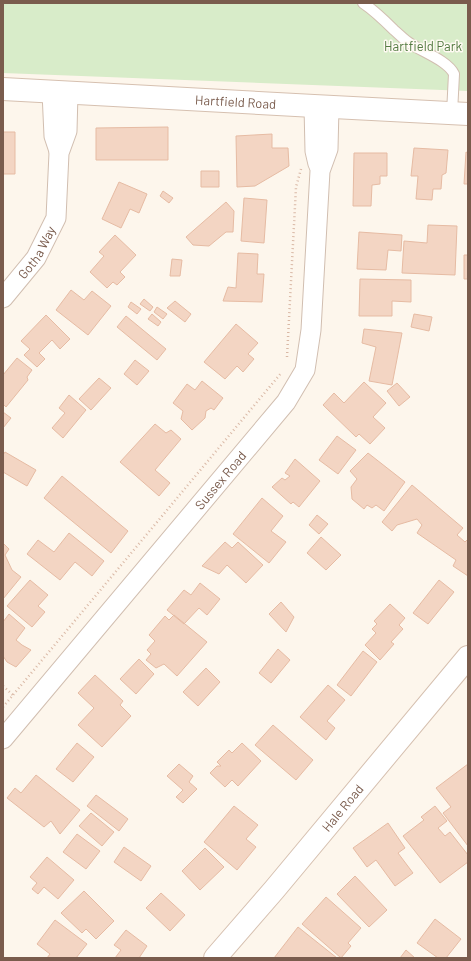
<svg xmlns="http://www.w3.org/2000/svg" width="471" height="961" viewBox="0 0 471 961" font-family="Barlow,sans-serif">
	<style>
		.green { fill: #d8ecc9 }
		.building { fill: #f3d5c3; stroke: #e6bba3 }
		.lines { fill: none; stroke-linecap: round; stroke-linejoin: round }
		.lane-casing { stroke: #d1beb0; stroke-width: 12 }
		.street-casing { stroke: #d1beb0; stroke-width: 21 }
		.secondary-casing { stroke: #d6c0b0; stroke-width: 24 }
		.path { stroke: #d9b8a5; stroke-width: 2.5; stroke-dasharray: 1 3; stroke-linecap: butt }
		.lane { stroke: #fff; stroke-width: 10 }
		.street { stroke: #fff; stroke-width: 19 }
		.secondary { stroke: #fff; stroke-width: 22 }
		.labels { text-anchor: middle; dominant-baseline: central; stroke-width: 3; stroke-linejoin: round; paint-order: stroke }
		.park-label { font-size: 13px; fill: #537a41; stroke: #fffaf3 }
		.street-label { font-size: 13px; fill: #7a5c4d; stroke: #fffaf3 }
	</style>
	<rect width="100%" height="100%" fill="#fdf6ec"/>
	<path class="green" d="M3 3H468V91L3 73Z"/>
	<path class="building" d="M168 127V160H96V128Z
		M3 132H15V174H3Z
		M272 134V148H288L289 166 255 186 237 187 236 136Z
		M414 148 448 150 446 173 442 175 441 189H433L432 200 416 199 418 176H411Z
		M466 152 468 153V184H464Z
		M354 153H387V176H380V184L372 185 371 206H353Z
		M201 171H219V187H201Z
		M119 182 147 194 139 213 130 209 121 228 102 219Z
		M163 191 173 198 169 203 160 196Z
		M244 198 267 200 264 243 241 241Z
		M226 202 234 211 233 232H226L209 246 193 245 186 237Z
		M428 225 457 226 455 275 402 273 404 241 427 243Z
		M359 232 402 235 401 251 388 250 386 270 357 269Z
		M115 235 136 255 120 272 125 277 117 285 113 282 107 288 90 272 104 256 99 252Z
		M238 253 258 254 257 274H264L262 302 223 301 228 287 236 288Z
		M464 255H468V279H464Z
		M172 259 182 260 180 276H170Z
		M360 279 411 280V302L392 301V316H359Z
		M71 290 84 300 92 291 111 306 88 335 56 310Z
		M144 299 153 307 150 311 140 304Z
		M175 301 191 314 185 322 167 308Z
		M131 302 141 309 137 314 128 307Z
		M157 307 167 314 163 319 154 312Z
		M152 314 161 322 158 326 148 319Z
		M414 314 432 317 429 331 411 327Z
		M46 315 70 339 60 349 52 340 39 353 45 359 37 367 24 355 30 349 21 341Z
		M126 316 166 349 157 360 117 327Z
		M236 324 258 343 248 354 254 359 243 372 237 366 225 379 204 362Z
		M364 329 402 333 392 385 369 381 376 347 362 343Z
		M17 358 32 370 27 377 28 380 6 407 3 404V375Z
		M135 360 149 371 137 385 124 374Z
		M99 378 111 388 91 410 79 399Z
		M202 381 223 398 214 410 211 408 206 411 205 418 192 430 181 419 183 411 173 403 187 384 195 390Z
		M364 382 386 403 373 417 385 428 370 444 359 434 356 437 323 405 334 393 344 403Z
		M397 383 410 397 399 406 387 391Z
		M69 395 86 410 63 438 52 428 65 413 59 408Z
		M3 412 11 418 3 428Z
		M155 424 166 433 171 430 181 439 155 470 170 483 159 496 120 462Z
		M337 436 356 450 338 474 319 460Z
		M5 452 36 470 27 486 3 472V455Z
		M368 453 405 482 384 511 376 505 372 508 367 505 364 509 352 499 351 487 357 479 350 471Z
		M295 459 320 481 299 507 293 502 291 504 272 487 282 478 285 480 290 476 285 473Z
		M62 476 128 531 111 553 44 498Z
		M412 485 463 528 457 535 465 542 467 540H468V576L453 566 456 560 417 533 422 525 417 519 397 525 392 531 382 522Z
		M262 498 283 516 271 531 286 542 269 563 233 534Z
		M317 515 328 524 319 534 309 525Z
		M69 533 104 561 92 576 75 562 60 580 27 554 38 540 54 552Z
		M321 537 341 555 326 570 307 553Z
		M225 542 232 548 238 542 263 565 246 583 227 565 219 574 202 566Z
		M3 543 9 549 5 555 12 570 21 577 3 599Z
		M30 580 48 595 38 606 45 612 32 627 7 606Z
		M439 580 454 592 428 624 413 613Z
		M200 583 220 599 207 615 199 608 184 624 167 610 184 590 191 595Z
		M281 602 294 617 286 632 269 614Z
		M390 604 405 618 399 625 403 629 391 642 394 644 380 660 365 645 376 633 372 629 377 624 374 621Z
		M9 614 25 628 16 640 22 645 31 650 16 667 7 662 3 656V622Z
		M174 615 207 642 177 676 164 664 156 668 146 660 151 654 147 650 155 641 149 635 165 616 169 620Z
		M278 649 290 660 271 683 259 673Z
		M363 651 377 662 351 696 337 685Z
		M139 659 154 674 136 694 120 679Z
		M206 668 220 682 198 706 183 692Z
		M95 675 123 701 120 705 131 716 102 747 78 725 94 708 78 693Z
		M328 685 345 700 327 721 335 728 326 740 300 717Z
		M273 725 313 760 296 780 255 745Z
		M77 743 94 757 73 782 56 769Z
		M242 743 261 761 238 786 232 780 225 787 210 773 217 766H221L217 762 229 750 232 753Z
		M179 764 193 776 189 782 197 789 183 803 176 797 183 790 167 776Z
		M468 764V846L443 813 451 807 436 788Z
		M36 775 80 810 60 834 51 821 44 827 7 798 15 788 21 793Z
		M96 795 128 819 119 831 87 806Z
		M234 806 258 825 246 839 256 847 237 870 204 842Z
		M435 806 447 821 438 828 445 836 450 832 468 855V862L440 883 403 836 424 820 421 817Z
		M91 813 114 832 102 846 79 826Z
		M388 823 405 848 398 853 413 873 395 886 376 860 367 867 353 848Z
		M77 834 100 851 86 869 63 852Z
		M124 847 151 866 141 881 114 862Z
		M205 848 224 867 200 890 182 871Z
		M47 857 74 880 58 899 44 887 38 894 32 889 37 883 30 877Z
		M355 876 387 910 369 927 337 894Z
		M84 891 114 921 96 939 86 929 82 933 61 913Z
		M161 893 185 915 170 931 146 908Z
		M326 897 361 928 348 943 351 946 341 958 302 924Z
		M435 919 461 939 446 958H438L417 943Z
		M55 920 87 944 76 958H47L50 954 37 944Z
		M298 927 337 958H274Z
		M126 930 147 946 139 958H115L121 950 114 945Z
		M406 950 415 958H400Z"/>
	<g class="lines">
		<defs>
			<path id="lane" d="M363 3C375 11 384 20 394 30 400 35 404 40 411 44 423 52 448 61 454 74L452 113"/>
			<g id="street">
				<path d="M52 92 54 136 59 151"/>
				<path d="M314 106 315 151 318 164"/>
				<path id="s1" d="M3 298 36 258 56 218 59 153 67 131 68 93"/>
				<path id="s2" d="M3 739 286 402 305 370 311 330 320 171 328 149 329 107"/>
			</g>
			<g id="secondary">
				<path id="s3" d="M3 89 314 106 468 114"/>
				<path id="s4" d="M215 958 274 890 468 657"/>
			</g>
		</defs>
		<use href="#lane" class="lane-casing"/>
		<use href="#street" class="street-casing"/>
		<use href="#secondary" class="secondary-casing"/>
		<path class="path" d="M287 357 296 187 301 169
			M3 686 13 695
			M3 707 282 372"/>
		<use href="#lane" class="lane"/>
		<use href="#street" class="street"/>
		<use href="#secondary" class="secondary"/>
	</g>
	<g class="labels">
		<g class="park-label">
			<text x="423" y="46">Hartfield Park</text>
		</g>
		<g class="street-label">
			<text stroke="none"><textPath href="#s3" startOffset="233">Hartfield Road</textPath></text>
			<text stroke="none"><textPath href="#s1" startOffset="57">Gotha Way</textPath></text>
			<text stroke="none"><textPath href="#s2" startOffset="338">Sussex Road</textPath></text>
			<text stroke="none"><textPath href="#s4" startOffset="197">Hale Road</textPath></text>
		</g>
	</g>
	<rect width="471" height="961" fill="none" stroke="#7a5c4d" stroke-width="8"/>
</svg>
